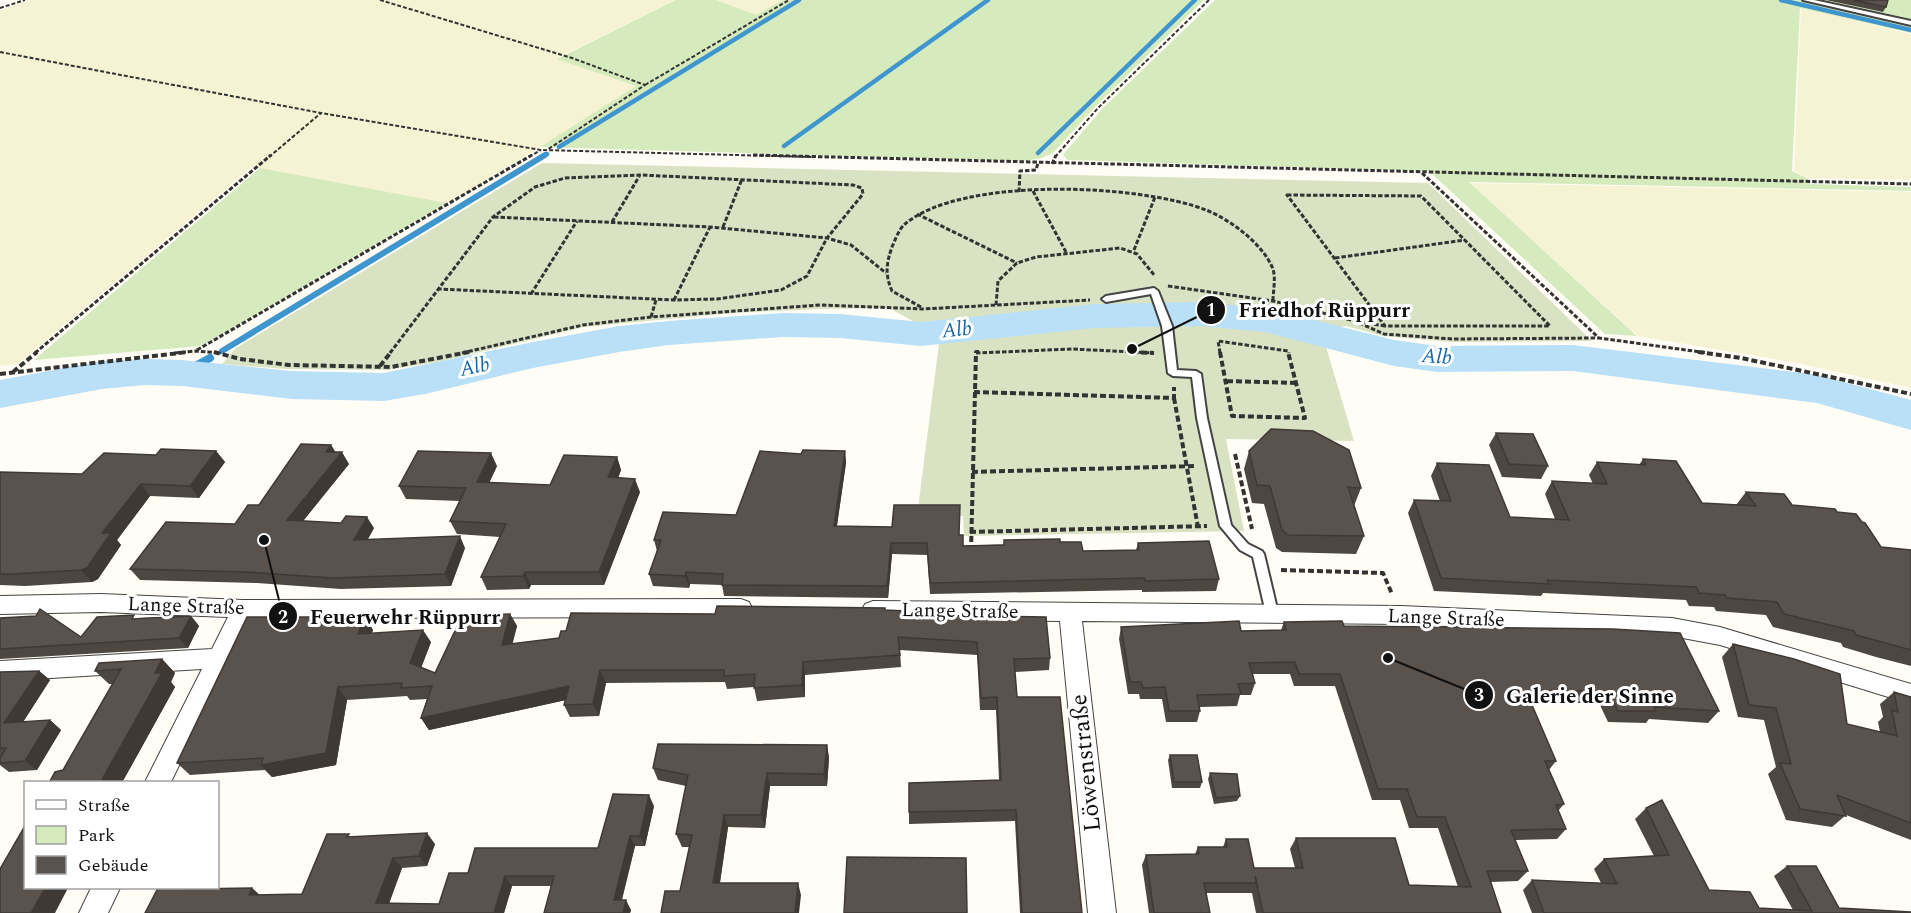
<svg xmlns="http://www.w3.org/2000/svg" width="1911" height="913" viewBox="0 0 1911 913" font-family="Spectral,serif">
	<style>
		.farmland { fill: #f6f3d4 }
		.green { fill: #d5ebbd }
		.cemetery { fill: #d9e3c4 }
		.lines { fill: none; stroke-linecap: round; stroke-linejoin: round }
		.stream-far2 { stroke: #3f96cf; stroke-width: 4.5 }
		.stream-far1 { stroke: #3f96cf; stroke-width: 6 }
		.stream { stroke: #3f96cf; stroke-width: 8 }
		.river { fill: #b9e0f7; fill-rule: evenodd }
		.service-casing { stroke: #444; stroke-width: 4 }
		.minor-casing { stroke: #444; stroke-width: 2 }
		.path-far2 { stroke: #333; stroke-width: 2; stroke-dasharray: 4 2; stroke-linecap: butt }
		.path-far1 { stroke: #333; stroke-width: 3; stroke-dasharray: 4.5 2; stroke-linecap: butt }
		.path { stroke: #333; stroke-width: 4; stroke-dasharray: 6 3; stroke-linecap: butt }
		.service { fill: #fff; fill-rule: evenodd }
		.minor { fill: #fff; fill-rule: evenodd }
		.wall { fill: #4d4742 }
		.shaded-wall { fill: #3f3936 }
		.building { fill: #5a524d; stroke: #3f3936; stroke-width: 1.5 }
		.labels { text-anchor: middle; dominant-baseline: central; stroke-width: 6; stroke-linejoin: round; paint-order: stroke }
		.street-label { font-size: 20px; fill: #111; stroke: #fff }
		.water-label { font-size: 21px; font-style: italic; fill: #1768a6; stroke: #fff }
		.near-street-label { font-size: 24px; fill: #111; stroke: #fff }
		.leader { fill: none; stroke: #111; stroke-width: 2 }
		.callout-dot { fill: #111; stroke: #fff; stroke-width: 2 }
		.mark-label { font-size: 18px; text-anchor: middle; font-weight: bold; fill: #fff }
		.callout-label { font-size: 21px; text-anchor: middle; font-weight: bold; fill: #111; stroke: #fff; stroke-width: 6; stroke-linejoin: round; paint-order: stroke }
	</style>
	<rect width="100%" height="100%" fill="#fffdf5"/>
	<path class="farmland" d="M29 0H676L557 58 636 86 595 114 446 204 252 167 18 364 0 366V10Z
		M716 0H783L756 16Z
		M1801 8 1911 34V180L1808 178 1794 171Z
		M1470 183 1911 192V388L1797 363 1638 336Z"/>
	<path class="green" d="M676 0H716L756 15 783 0H1204L1094 108 1053 153 1042 158 1024 161 540 147 636 86 557 59Z
		M1215 0H1799L1911 25V33L1800 8 1792 171 1807 178 1811 186V184L1911 187V191L1469 182 1637 336 1605 334 1429 171 1068 160 1063 155 1102 109Z
		M1812 0H1911V21L1898 18Z
		M260 168 446 203 201 346 34 360Z"/>
	<path class="cemetery" d="M542 163 1428 183 1592 341 1453 342 1383 336 1346 326 1321 330 1354 441 1226 439 1244 531 964 536 963 516H917L940 336 889 308 820 309 731 313 584 327 443 361 387 370 286 369 222 364 236 348Z"/>
	<g class="lines">
		<path class="stream-far2" d="M1781 0 1911 30
			M784 146 988 0
			M559 147 799 0
			M1038 153 1195 0
			M542 157 547 154"/>
		<path class="stream-far1" d="M222 351 545 155"/>
		<path class="stream" d="M182 373 210 358"/>
		<path class="river" d="M1199 302 1266 308 1394 340 1437 346 1573 345 1818 375 1911 400V430L1817 403 1573 371 1437 372 1394 366 1265 332 1199 326 1095 328 921 346 840 338 783 337 669 345 619 352 533 368 425 394 384 401 291 399 182 386 145 385 102 389 0 408V380L102 361 145 359 182 360 291 371 384 373 533 342 619 326 669 321 783 313 840 314 921 322 1095 304Z"/>
		<defs>
			<path id="service" d="M1803 0H1814L1911 21V25Z
				M1154 288 1158 291 1172 326 1177 370 1196 371 1201 374 1207 418 1231 525 1248 544 1262 551 1264 554 1278 613 1276 616 1272 618 1268 616 1266 613 1253 557 1240 550 1220 526 1197 418 1192 377 1173 376 1168 373 1162 326 1151 294 1106 302 1102 299 1106 296Z"/>
			<path id="minor" d="M101 594 243 600 741 599 749 602 752 608 749 614 741 617 250 618 171 782H145L202 669 0 681V661L212 649 228 617 101 612 0 614V596Z
				M873 601 1401 606 1672 618 1720 627 1911 684V704L1720 645 1672 636 1401 624 1082 621 1116 913H1088L1060 621 873 619 865 616 862 610 865 604Z
				M91 888H120L108 913H79Z"/>
		</defs>
		<use href="#service" class="service-casing"/>
		<use href="#minor" class="minor-casing"/>
		<path class="path-far2" d="M380 0 572 58 645 85 547 150
			M0 8 25 0
			M0 52 321 113 541 150 814 157
			M645 85 789 0
			M269 157 321 113
			M529 157 541 150
			M1055 157 1098 108 1209 0"/>
		<path class="path-far1" d="M753 155 1911 184
			M1052 164 1056 155
			M1422 173 1599 338 1708 353
			M1033 191 1066 252
			M1019 192 1020 171 1036 170 1038 163
			M1287 195 1421 196 1550 326H1385Z
			M917 214 1017 263
			M494 217 710 227 827 238 851 245 886 273
			M612 222 640 175
			M723 227 742 179
			M1134 250 1155 197
			M1335 258 1465 240
			M1168 286 1273 301 1355 321 1384 334 1453 339 1599 338
			M531 294 577 221
			M674 300 710 227
			M996 305 998 281 1017 263 1036 257 1120 248 1137 254 1155 276
			M921 307 892 291C885 275 886 264 892 247 895 240 899 229 905 224 962 176 1140 184 1206 210 1231 220 1263 244 1273 269 1276 279 1273 291 1273 301
			M651 317 656 300
			M1355 321 1385 326
			M197 350 532 155
			M35 353 271 155
			M175 353 196 351 221 353
			M390 353 493 217 535 187 565 178 641 175 853 185 862 188 863 194 827 238 807 276 781 290 717 299 674 300 439 289
			M462 353 583 325 651 317 820 305 923 309 1090 300
			M976 353 1072 349 1154 353
			M1220 353 1218 341 1288 351 1289 353"/>
		<path class="path" d="M214 352 240 359 289 365 391 367 469 352
			M1132 352 1154 353
			M1220 352 1232 416 1305 418 1288 352
			M1698 352 1741 358 1911 394
			M380 366 391 352
			M13 372 37 352
			M0 374 188 352
			M1227 381 1296 383
			M974 392 1174 398V387
			M1174 398 1198 527
			M1235 454 1252 529
			M972 472 1196 466
			M970 532 1207 526
			M971 551 976 352H979
			M1281 570 1383 573 1392 594"/>
		<use href="#service" class="service"/>
		<use href="#minor" class="minor"/>
	</g>
	<path class="wall" d="M1826 0H1888L1886 7 1883 12Z
		M1496 433 1548 466 1541 479 1502 477 1489 445Z
		M331 445 335 452 349 464 303 521 374 528 368 539 465 548 451 586 341 589 257 583 140 580 130 569 235 524 259 505Z
		M216 451 225 462 199 498 150 496 117 540 121 545 98 579 92 582 25 586 0 585V472L82 474 156 455Z
		M845 451 846 463 837 526 959 535 963 546 1060 542 1083 551 1136 550 1138 543 1219 579 1216 591 1142 592V590L930 594 927 555 892 554 888 598 724 596 722 585 690 584 689 588 653 586 649 574 657 551 654 540 736 515 801 454Z
		M1249 451 1361 488 1354 506 1364 536 1356 554 1282 552 1276 548 1264 504 1252 503 1244 469Z
		M617 457 621 470 618 478 640 492 604 585H531L529 589 487 590 481 577 500 537 457 534 450 521 460 501 406 499 399 486 497 466 489 483 550 485Z
		M1643 459 1702 503 1736 505 1746 492 1792 505 1837 512 1862 522 1881 547 1911 550V666L1876 657 1843 647 1841 643 1773 627 1766 615 1716 611 1714 607 1689 606 1686 600 1543 593 1541 596 1434 591 1408 513 1414 500 1440 501 1431 476 1437 463 1510 517 1555 519 1545 494 1552 481 1593 484 1589 475 1597 462 1639 465Z
		M885 610 1050 658 1049 670 1015 672 1017 697 1082 913H1020L1015 821 909 824V812L999 780 996 710H980L977 655 900 650 901 667 805 675V697L757 701 754 687 727 689 725 682 606 683 599 716 570 717 564 705 566 700 429 730 421 718 427 699 410 700 407 696 347 700 336 765 272 777 265 770 190 775 177 763 365 617 373 630 372 633 431 642 421 668 435 673 510 614 517 626 512 644 559 638 715 614Z
		M36 616 81 637 138 618 191 616 199 626 188 648 0 659V618Z
		M1284 622 1344 626 1719 711 1708 723 1649 719 1646 723 1608 722 1599 703H1531L1556 761 1549 770 1564 804 1558 811 1566 829 1557 839 1515 840 1528 871 1518 881 1491 882 1501 913H1256L1252 893H1206L1210 913H1149L1142 865 1146 855 1195 854 1198 847H1223L1226 839 1254 868H1295L1290 849 1296 838 1409 885 1458 887 1438 828H1409L1400 800H1372L1335 686H1294L1290 674H1253L1255 683 1251 695H1240L1237 706 1200 707V711L1197 722H1166L1162 699H1140L1139 694H1128L1119 639 1121 627 1241 631 1281 630Z
		M1733 644 1847 724 1880 732 1878 722 1883 717 1880 704 1894 692 1911 697V840L1846 815 1832 827 1786 820 1768 774 1776 767 1764 720 1738 717 1722 657Z
		M162 659 175 673 171 682 175 687 130 768 63 770 113 684H109L95 671Z
		M39 671 50 680 23 722 50 720 61 730 37 770 9 772 0 765V672Z
		M827 745 829 758 827 786H770L765 828 728 827 720 883 801 895 680 891 689 847H682L676 834 686 786 658 780 653 768Z
		M1170 755 1202 782 1200 788H1172L1168 760Z
		M1210 773 1240 796 1237 801 1214 804 1208 779Z
		M654 806 645 846H635L622 900 631 910 630 913H544L551 886H512L504 913H145L158 888H204V889L252 888 259 895 302 894 352 837 435 844 427 866 402 868 389 904H439L468 873 598 848Z
		M1646 808 1709 890 1759 908 1793 910 1774 876 1787 866 1839 908 1911 913H1532L1523 890 1532 880 1601 883 1594 869 1604 859 1654 856 1635 819Z"/>
	<path class="shaded-wall" d="M331 445 338 456 326 452Z
		M216 451 225 462 199 498 190 486Z
		M845 451 846 463 835 538 834 526Z
		M342 452 349 464 295 531 287 520Z
		M491 453 497 466 483 496 477 482Z
		M617 457 621 470 613 491 608 477Z
		M635 479 640 492 604 585 599 572Z
		M141 484 150 496 117 540 121 545 98 579 92 582 81 570 102 533Z
		M367 517 374 528 361 551 354 540Z
		M460 536 465 548 451 586 445 574Z
		M891 543 892 554 888 598 887 586Z
		M525 572 531 585 529 589 523 576Z
		M686 572 690 584 689 588 685 576Z
		M510 614 517 626 509 658 502 645Z
		M191 616 199 626 188 648 179 638Z
		M365 617 373 630 367 646 358 634Z
		M423 630 431 642 418 676 410 663Z
		M162 659 175 673 171 682 175 687 122 783H100Z
		M803 662 805 675V697L802 685Z
		M600 670 606 683 599 716 593 704Z
		M39 671 50 680 16 733 4 723Z
		M569 686 575 698 429 730 421 718Z
		M338 687 347 700 336 765 272 777 261 765Z
		M50 720 61 730 37 770 25 761Z
		M827 745 829 758 827 786 824 774Z
		M767 773 770 786 765 828 761 815Z
		M649 795 654 806 645 846 640 836Z
		M724 815 728 827 718 895 713 883Z
		M427 833 435 844 427 866 419 856Z
		M630 836 635 846 619 910 614 900Z
		M393 858 402 868 385 913 376 903Z
		M505 876 512 886 504 913H494Z
		M798 883 801 895 799 913H795Z
		M45 888H68L55 913H31Z
		M187 888H204L199 899 187 889Z
		M252 888 263 898 249 895Z
		M626 900 631 910 630 913H623Z"/>
	<path class="building" d="M1853 0H1888L1886 7Z
		M1271 429 1313 431 1349 450 1361 488 1348 487 1364 536 1288 535 1282 530 1270 486 1257 485 1249 451Z
		M1496 433 1533 434 1548 466 1509 464Z
		M301 444 331 445 326 452H342L287 520 341 523 346 516 367 517 354 540 460 536 445 574 333 578 248 572 130 569 166 522 235 524 248 505H259Z
		M161 449 216 451 190 486 141 484 102 533H111L87 568 81 570 13 574H0V472L82 474 104 453 156 455Z
		M803 450 845 451 834 526 892 527 894 505H960L959 535H963V546L1004 545V540L1060 539V542H1081L1083 551 1139 550 1138 543 1209 541 1219 579 1145 581 1144 578 930 583 927 543H891L887 586 722 585 723 574 686 572 685 576 649 574 661 540H654L663 512 736 515 760 451 801 454Z
		M418 451 491 453 477 482 550 485 564 455 617 457 608 477 635 479 599 572H525L523 576 481 577 506 524 450 521 466 488 399 486Z
		M1643 459 1676 461 1702 503 1756 506 1746 492 1784 494 1792 505 1835 509 1837 512 1856 514 1862 522 1865 523 1881 547 1911 550V650L1856 635 1854 631 1784 614 1777 602 1727 598 1725 595 1699 593 1696 587 1547 580 1549 584 1441 578 1414 500 1451 501 1437 463 1489 465 1510 517 1569 520 1552 481 1607 484 1597 462 1646 465Z
		M717 606 885 608V610L906 611V615L1046 617 1050 658 1014 659 1017 697H1060L1082 913H1022L1016 810 909 812V783L1001 780 997 697 981 698 977 642 898 637 900 655 803 662 802 685 754 688 755 674 724 676V670H600L593 704 564 705 569 686 421 718 432 686 401 688 402 683 338 687 326 753 261 765 263 758 177 763 247 617H365L358 634 423 630 410 663 435 673 462 616 510 614 502 645 559 638 561 631H566L571 613 715 614Z
		M40 609 81 637 97 617 134 615 132 619 191 616 179 638 0 649V618L36 616Z
		M1239 621 1241 631 1286 630 1284 622 1342 621 1344 626 1613 629 1680 633 1719 711 1654 707 1656 711H1618L1608 691H1526L1556 761H1545L1564 804 1556 805 1566 829 1511 830 1528 871H1487L1501 913H1263L1255 876 1257 883H1204L1210 913H1154L1146 855 1199 854 1198 847H1227L1226 839H1248L1254 868H1303L1296 838H1395L1409 885 1471 887 1445 817H1417L1407 789H1378L1340 674H1299L1295 662 1249 663 1255 683 1238 684 1241 694 1197 695 1200 711H1169L1165 687 1143 688 1141 682H1130L1121 627Z
		M1733 644 1794 659 1840 674 1847 724 1897 736 1892 710 1898 712 1894 692 1911 697V823L1837 795 1846 816 1800 809 1780 763 1791 764 1776 708 1749 705Z
		M162 659 155 673H162L100 783H49L55 772 63 770 121 669 95 671 99 663Z
		M39 671 4 723 50 720 25 761 0 763V758L6 748H0V672Z
		M658 744 827 745 824 774 767 773 761 815H724L713 883H798L795 913H661L665 891H680L692 835 676 834 688 775 653 768Z
		M1170 755H1197L1202 782H1174Z
		M1210 773 1237 774 1240 796 1216 798Z
		M613 794 649 795 640 836H630L614 900H626L623 913H544L554 876H505L494 913H145L158 888H187V889L252 888 249 895 302 894 327 834H349L347 837 427 833 419 856 393 858 376 903 439 904 449 873H468L475 848H598Z
		M1662 800 1709 890 1750 892 1759 908 1812 911 1787 866H1816L1839 908 1911 912V913H1544L1532 880 1617 884 1604 859 1669 855 1646 808Z
		M26 824V888H45L31 913H0V869Z
		M847 857 966 858 967 913H844Z"/>
	<g class="labels">
		<g class="street-label">
			<text transform="translate(186 606) rotate(2)">Lange Straße</text>
			<text transform="translate(960 611) rotate(1)">Lange Straße</text>
			<text transform="translate(1446 618) rotate(2)">Lange Straße</text>
		</g>
		<g class="water-label">
			<text transform="translate(957 330) rotate(-6)">Alb</text>
			<text transform="translate(1437 357) rotate(4)">Alb</text>
			<text transform="translate(475 367) rotate(-12)">Alb</text>
		</g>
		<g class="near-street-label">
			<text transform="translate(1086 763) rotate(-96)">Löwenstraße</text>
		</g>
	</g>
	<path class="leader" d="M1132 349L1211 310M264 540L283 616M1388 658L1479 695"/>
	<g class="callout-dot">
		<circle cx="1132" cy="349" r="6"/>
		<circle cx="264" cy="540" r="6"/>
		<circle cx="1388" cy="658" r="6"/>
		<circle cx="1211" cy="310" r="15"/>
		<circle cx="283" cy="616" r="15"/>
		<circle cx="1479" cy="695" r="15"/>
	</g>
	<g class="mark-label">
		<text x="1211" y="316">1</text>
		<text x="283" y="623">2</text>
		<text x="1479" y="701">3</text>
	</g>
	<g class="callout-label">
		<text x="1324" y="317">Friedhof Rüppurr</text>
		<text x="405" y="624">Feuerwehr Rüppurr</text>
		<text x="1590" y="703">Galerie der Sinne</text>
	</g>
	<rect x="24" y="781" width="195" height="108" fill="#ffffff" stroke="#a0a0a0" stroke-width="1.5"/>
	<rect x="36" y="800" width="30" height="9" fill="#ffffff" stroke="#a0a0a0" stroke-width="1.5"/>
	<text x="78" y="811" font-size="18" fill="#111111">Straße</text>
	<rect x="36" y="826" width="30" height="18" fill="#d5ebbd" stroke="#a0a0a0" stroke-width="1.5"/>
	<text x="78" y="841" font-size="18" fill="#111111">Park</text>
	<rect x="36" y="856" width="30" height="18" fill="#5a524d" stroke="#a0a0a0" stroke-width="1.5"/>
	<text x="78" y="871" font-size="18" fill="#111111">Gebäude</text>
</svg>
